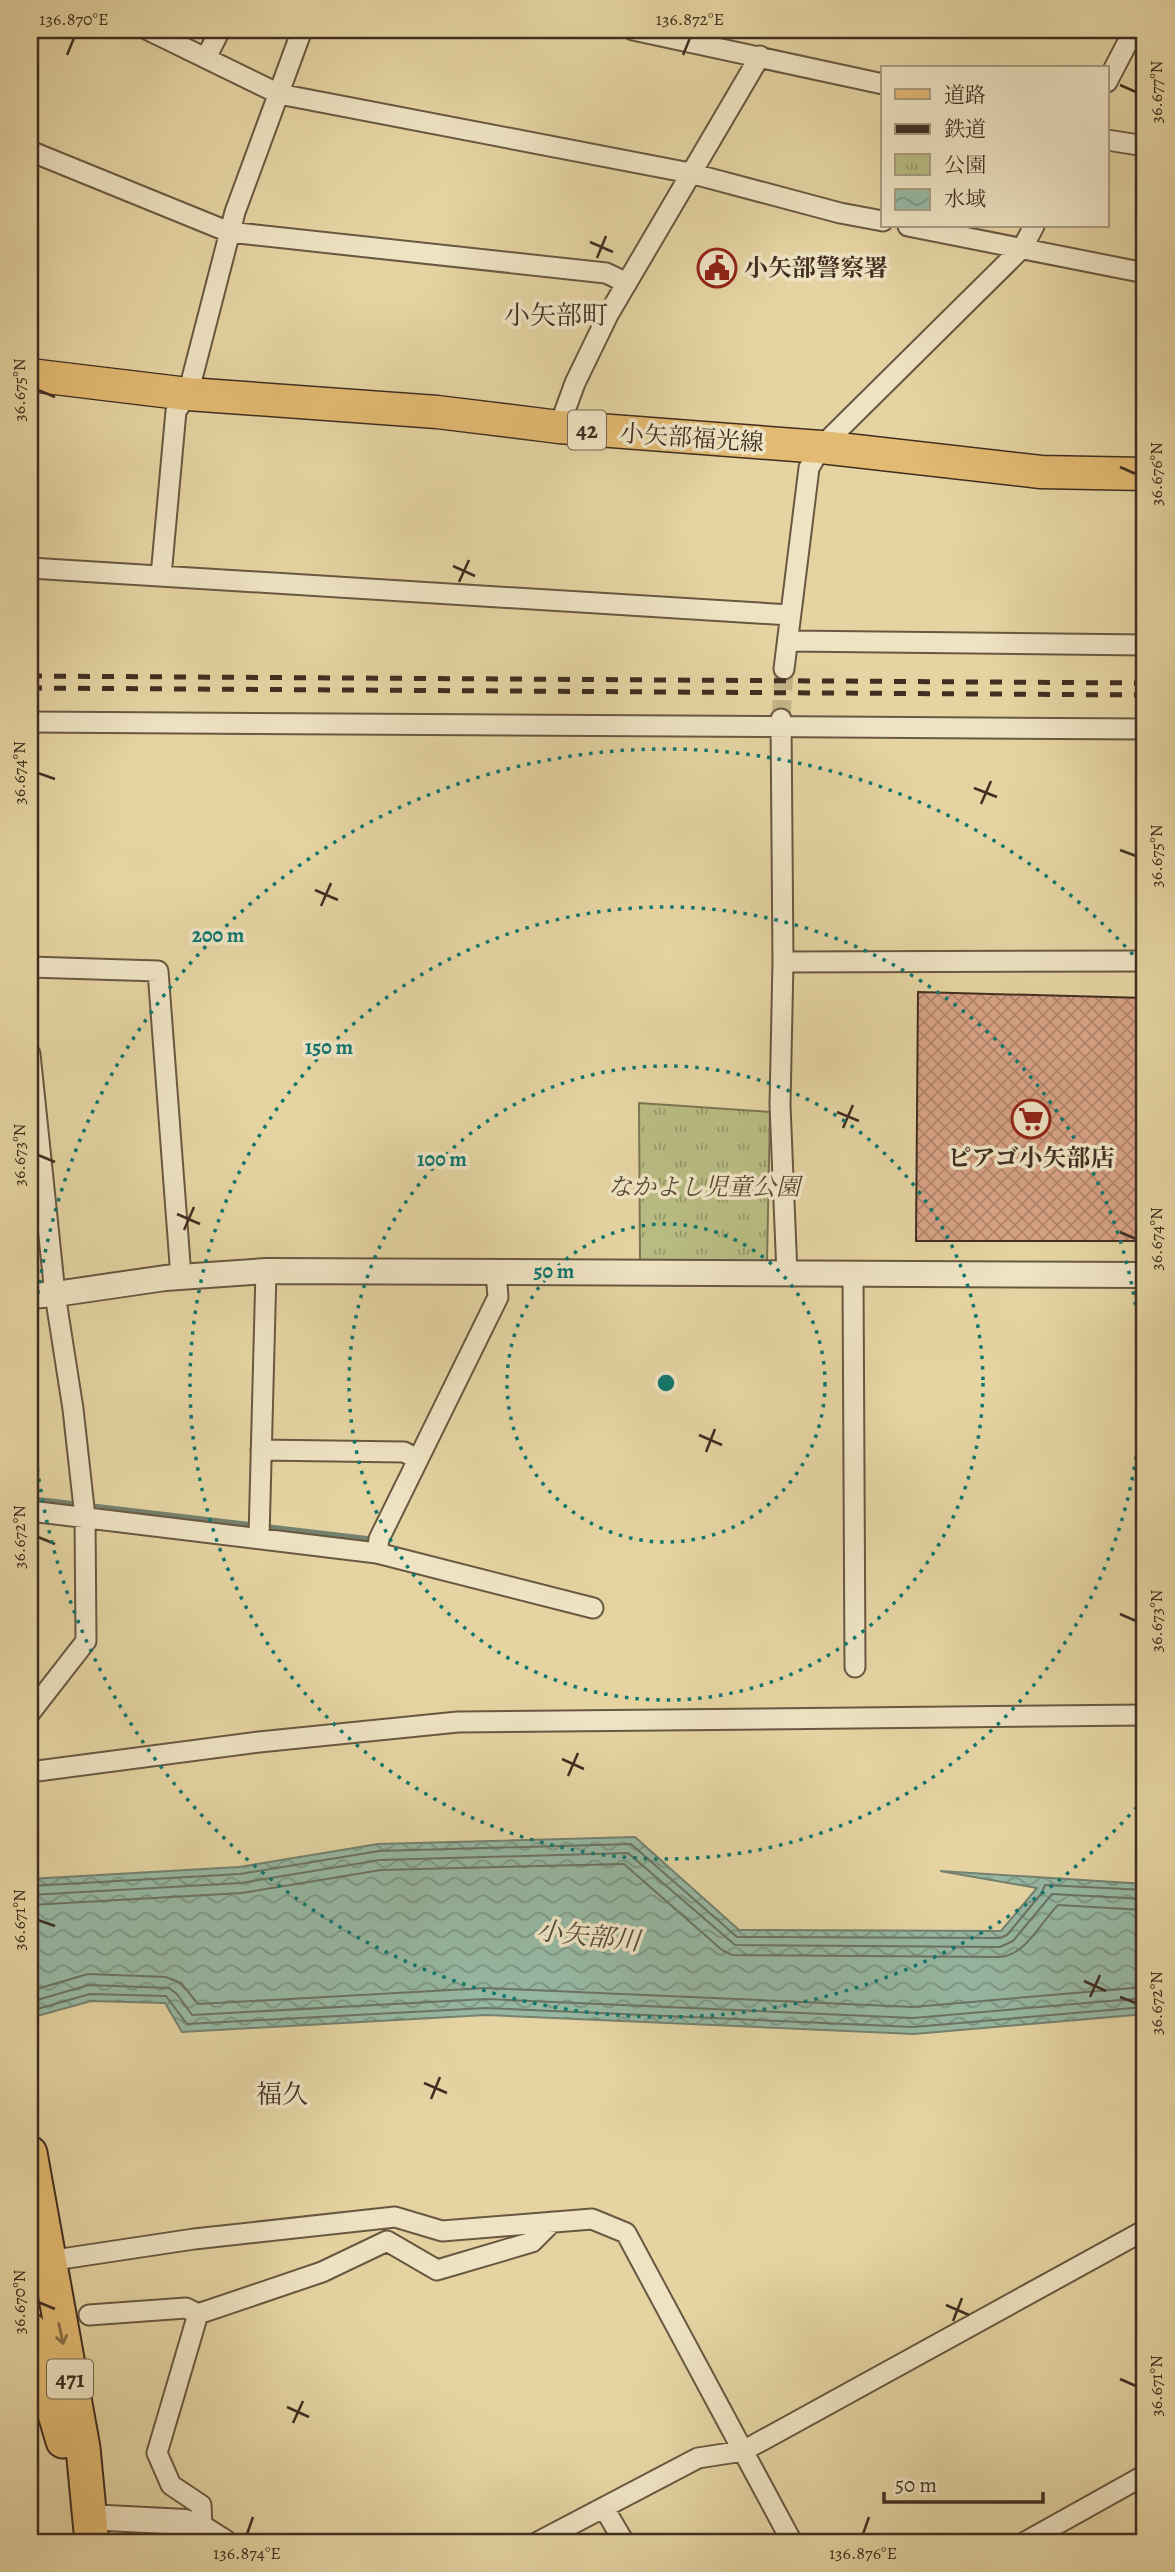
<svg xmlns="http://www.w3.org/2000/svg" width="1175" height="2572" viewBox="0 0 1175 2572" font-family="Alegreya,'Noto Serif JP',serif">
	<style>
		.park { fill: url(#park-tufts); stroke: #7c7552; stroke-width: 2 }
		.water { fill: url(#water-waves); stroke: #74816f; stroke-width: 2 }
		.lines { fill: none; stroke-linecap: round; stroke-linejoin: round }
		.shore { stroke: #6b7362; stroke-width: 2 }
		.stream { stroke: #74816f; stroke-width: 6 }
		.building { fill: url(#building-cross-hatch); stroke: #402e21; stroke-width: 2 }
		.minor-tunnel { stroke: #c4b388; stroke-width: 19; stroke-dasharray: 19 10; stroke-linecap: butt }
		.minor-casing { stroke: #695841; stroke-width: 23 }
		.tertiary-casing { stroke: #695841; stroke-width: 28 }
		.primary-casing { stroke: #402e21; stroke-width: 35 }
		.trunk-casing { stroke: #402e21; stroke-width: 37 }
		.minor { stroke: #eee3c3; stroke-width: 19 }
		.tertiary { stroke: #eee3c3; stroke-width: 24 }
		.primary { stroke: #e2ba71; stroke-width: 32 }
		.trunk { stroke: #e2ba71; stroke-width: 33 }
		.rail { stroke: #402e21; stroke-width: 5; stroke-dasharray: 12 12; stroke-linecap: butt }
		.oneway { stroke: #896d45 }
		.ticks { fill: none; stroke: #402e21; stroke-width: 2.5 }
		.ring { fill: none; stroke: #0f766e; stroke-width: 3.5; stroke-dasharray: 3.5 7 }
		.labels { text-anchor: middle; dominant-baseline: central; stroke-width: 7; stroke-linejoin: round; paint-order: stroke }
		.shield { fill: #eee3c3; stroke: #746452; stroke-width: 2 }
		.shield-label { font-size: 23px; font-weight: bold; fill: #402e21 }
		.poi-label { font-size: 24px; font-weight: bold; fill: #402e21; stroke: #eee3c3; text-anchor: start }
		.street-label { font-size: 24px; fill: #402e21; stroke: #eee3c3 }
		.park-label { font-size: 24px; font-style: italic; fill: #584a34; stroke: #eee3c3 }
		.neighbourhood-label { font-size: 26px; fill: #402e21; stroke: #eee3c3 }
		.water-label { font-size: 26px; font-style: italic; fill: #514a3b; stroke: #eee3c3 }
		.centre { fill: #0f766e; stroke: #eee3c3; stroke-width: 3.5 }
		.ring-label { font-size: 21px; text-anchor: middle; font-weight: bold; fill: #0f766e; stroke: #eee3c3; stroke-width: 7; stroke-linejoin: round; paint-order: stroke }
		.neatline { fill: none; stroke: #402e21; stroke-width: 2.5 }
		.ticks-label { font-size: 18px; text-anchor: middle; fill: #402e21 }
	</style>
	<defs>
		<pattern id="park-tufts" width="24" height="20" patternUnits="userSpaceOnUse" patternTransform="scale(1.75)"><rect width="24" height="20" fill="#b8bc82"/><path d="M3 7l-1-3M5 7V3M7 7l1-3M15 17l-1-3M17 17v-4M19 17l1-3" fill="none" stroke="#97996a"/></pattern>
		<pattern id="water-waves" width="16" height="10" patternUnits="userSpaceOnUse" patternTransform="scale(1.75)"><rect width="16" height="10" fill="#96b8a3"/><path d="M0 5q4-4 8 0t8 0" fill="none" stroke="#7c9684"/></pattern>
		<pattern id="building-cross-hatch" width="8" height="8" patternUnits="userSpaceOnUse" patternTransform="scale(1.75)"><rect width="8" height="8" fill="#d9a386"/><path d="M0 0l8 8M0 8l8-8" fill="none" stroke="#b1856d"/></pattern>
	</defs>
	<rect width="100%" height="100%" fill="#e5d4a2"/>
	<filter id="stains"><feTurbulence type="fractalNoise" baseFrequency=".00286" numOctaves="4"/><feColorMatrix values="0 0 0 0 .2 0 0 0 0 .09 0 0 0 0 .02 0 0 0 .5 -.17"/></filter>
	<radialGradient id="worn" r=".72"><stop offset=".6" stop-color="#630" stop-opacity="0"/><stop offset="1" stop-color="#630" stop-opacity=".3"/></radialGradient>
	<path class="park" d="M639 1103 770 1112 767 1261 640 1262Z"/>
	<path class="water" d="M635 1837 739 1930 1001 1931 1037 1888 940 1871 1145 1884V2014L914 2034 486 2015 182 2032 165 2003 91 2001 30 2018V1879L239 1867 378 1844Z"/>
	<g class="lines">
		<path class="shore" d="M30 1886 240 1874 379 1851 631 1844 737 1937 1000 1938 1007 1935 1041 1894 1045 1885 1145 1890
			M30 1895 241 1883 380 1860 628 1853 735 1945 1000 1947 1013 1941 1052 1894 1145 1899
			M30 1905 242 1893 381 1870 624 1864 722 1950 732 1955 1000 1957C1026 1955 1041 1922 1058 1905L1145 1910
			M30 1991 88 1974 166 1977 181 1983 198 2004 486 1988 913 2007 1145 1987
			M30 2002 89 1985 169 1988 177 1994 192 2015 486 1999 913 2018 1145 1998
			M30 2011 90 1994 166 1996 187 2024 486 2008 913 2027 1145 2007"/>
		<path class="stream" d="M30 1499 367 1539"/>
	</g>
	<path class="building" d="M918 992 1145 998V1241H916Z"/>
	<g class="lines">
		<path class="minor-tunnel" d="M781 719 784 669"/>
		<defs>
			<path id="minor" d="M148 30 279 94 690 173 840 213 883 221
				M633 30 883 84
				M206 58 220 30
				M1107 82 1134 30
				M1107 140 1145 146
				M30 151 229 232 606 273 627 283
				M908 226 1145 273
				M559 427 575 383 608 315 760 56
				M30 568 790 615
				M161 576 176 411 188 394 235 212 302 30
				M789 641 1145 645
				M784 669 809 468 821 447 1023 247 1034 226
				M781 719 783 962 780 1105 787 1274
				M30 722 1145 729
				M783 962 1145 961
				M30 967 158 971 181 1277
				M30 1054 55 1294 73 1409 85 1517 86 1641 30 1713
				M853 1275 855 1667
				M261 1450 404 1452 417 1459
				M30 1511 377 1553 593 1608
				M259 1538 266 1271
				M377 1553 379 1539 498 1297 496 1273
				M30 1772 259 1742 458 1722 1145 1715
				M48 2261 194 2239 395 2217 442 2231 592 2219 626 2233 792 2542
				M198 2314 157 2453 171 2485 201 2505 202 2528
				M89 2315 186 2308 198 2314 322 2272 387 2241 437 2270 532 2242 552 2222
				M604 2508 624 2542
				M538 2542 698 2458 743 2451 1145 2230
				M1025 2542 1145 2475"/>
			<path id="tertiary" d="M30 1296 55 1294 165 1278 266 1271 1145 1275
				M88 2517 185 2522 202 2528 224 2542"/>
			<path id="primary" d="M30 375 188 394 437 412 559 427 821 447 1041 472 1145 474"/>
			<path id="trunk" d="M30 2153 83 2448 92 2542
				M30 2330 63 2441"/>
		</defs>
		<use href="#minor" class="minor-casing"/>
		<use href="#tertiary" class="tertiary-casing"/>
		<use href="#primary" class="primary-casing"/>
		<use href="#trunk" class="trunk-casing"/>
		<use href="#minor" class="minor"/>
		<use href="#tertiary" class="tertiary"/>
		<use href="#primary" class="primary"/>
		<use href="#trunk" class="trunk"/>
		<path class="rail" d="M30 676 1145 683
			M30 688 1145 695"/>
	</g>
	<defs><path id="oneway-shaft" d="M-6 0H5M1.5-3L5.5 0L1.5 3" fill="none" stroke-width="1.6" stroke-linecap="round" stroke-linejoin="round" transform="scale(1.75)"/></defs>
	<use class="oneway" href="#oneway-shaft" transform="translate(61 2334) rotate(78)"/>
	<path class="ticks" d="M67 55 74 38M683 55 690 38M1120 85 1136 92M590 242 613 252M597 258 606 236M38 390 55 397M1120 467 1136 474M453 566 475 576M459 582 469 560M38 773 55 779M974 788 997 797M981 804 991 781M1120 850 1136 856M315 890 338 900M321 906 331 883M837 1112 859 1121M843 1128 853 1105M38 1155 55 1162M177 1214 200 1224M184 1230 194 1207M1120 1232 1136 1239M699 1435 722 1445M706 1452 715 1429M38 1537 55 1544M1120 1614 1136 1621M562 1759 584 1769M568 1776 578 1753M38 1920 55 1926M1084 1981 1106 1991M1090 1997 1100 1975M1120 1997 1136 2003M424 2083 447 2093M431 2099 440 2077M38 2302 55 2309M946 2305 969 2315M953 2321 962 2298M1120 2379 1136 2386M287 2407 309 2417M293 2423 303 2401M247 2534 253 2517M863 2534 869 2517"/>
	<g class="ring">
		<circle cx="666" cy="1383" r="159"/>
		<circle cx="666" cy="1383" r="317"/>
		<circle cx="666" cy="1383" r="476"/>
		<path d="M1144 1799A634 634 0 1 1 1144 967"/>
	</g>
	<defs>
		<symbol id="civic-ring" viewBox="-11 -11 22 22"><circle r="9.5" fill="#eee3c3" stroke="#8f2418" stroke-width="1.5"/><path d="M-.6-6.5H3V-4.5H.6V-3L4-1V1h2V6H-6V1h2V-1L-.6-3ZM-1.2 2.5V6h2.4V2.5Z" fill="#8f2418"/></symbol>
		<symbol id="supermarket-ring" viewBox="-11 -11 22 22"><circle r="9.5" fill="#eee3c3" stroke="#8f2418" stroke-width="1.5"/><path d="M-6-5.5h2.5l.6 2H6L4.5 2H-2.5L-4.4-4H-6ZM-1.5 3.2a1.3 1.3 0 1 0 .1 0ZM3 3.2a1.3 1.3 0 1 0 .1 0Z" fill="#8f2418"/></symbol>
	</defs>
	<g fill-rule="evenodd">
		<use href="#civic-ring" x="695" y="246" width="44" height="44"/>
		<use href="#supermarket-ring" x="1009" y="1097" width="44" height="44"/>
	</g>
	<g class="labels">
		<g class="shield">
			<rect x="568" y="410.5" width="38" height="39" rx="5"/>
			<rect x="47" y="2359.5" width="46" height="39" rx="5"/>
		</g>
		<g class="shield-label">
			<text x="587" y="430">42</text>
			<text x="70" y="2379">471</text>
		</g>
		<g class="poi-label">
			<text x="744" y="268">小矢部警察署</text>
			<text x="1031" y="1158" text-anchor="middle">ピアゴ小矢部店</text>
		</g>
		<g class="street-label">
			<text transform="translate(692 438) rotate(4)">小矢部福光線</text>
		</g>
		<g class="park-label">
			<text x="704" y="1187">なかよし児童公園</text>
		</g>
		<g class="neighbourhood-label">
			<text x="556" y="315">小矢部町</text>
			<text x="282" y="2094">福久</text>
		</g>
		<g class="water-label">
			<text transform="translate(588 1936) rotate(6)">小矢部川</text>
		</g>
	</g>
	<circle cx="666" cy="1383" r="10" class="centre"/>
	<g class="ring-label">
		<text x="218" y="942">200 m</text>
		<text x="329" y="1054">150 m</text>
		<text x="442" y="1166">100 m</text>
		<text x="554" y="1278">50 m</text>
	</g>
	<rect width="1175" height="2572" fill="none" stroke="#e5d4a2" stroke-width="77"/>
	<rect x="881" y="66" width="228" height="161" fill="#eee3c3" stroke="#a89b82" stroke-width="2"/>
	<rect x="895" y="89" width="35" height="10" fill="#e2ba71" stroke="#a89b82" stroke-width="2"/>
	<text x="944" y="102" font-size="21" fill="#402e21">道路</text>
	<rect x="895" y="124" width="35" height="10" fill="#402e21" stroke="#a89b82" stroke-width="2"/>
	<text x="944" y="136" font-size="21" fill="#402e21">鉄道</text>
	<rect x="895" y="154" width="35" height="21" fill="url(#park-tufts)" stroke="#a89b82" stroke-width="2"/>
	<text x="944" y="172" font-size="21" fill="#402e21">公園</text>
	<rect x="895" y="189" width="35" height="21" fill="url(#water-waves)" stroke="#a89b82" stroke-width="2"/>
	<text x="944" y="206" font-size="21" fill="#402e21">水域</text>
	<path d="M884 2492v10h159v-10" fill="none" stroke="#402e21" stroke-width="3.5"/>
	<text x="895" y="2492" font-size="21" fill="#402e21" stroke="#eee3c3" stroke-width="5" paint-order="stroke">50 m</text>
	<rect x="38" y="38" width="1098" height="2496" class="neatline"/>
	<g class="ticks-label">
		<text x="74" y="25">136.870°E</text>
		<text x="690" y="25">136.872°E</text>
		<text transform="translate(1156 92) rotate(-90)" y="6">36.677°N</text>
		<text transform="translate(19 390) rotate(-90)" y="6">36.675°N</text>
		<text transform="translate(1156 474) rotate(-90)" y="6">36.676°N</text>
		<text transform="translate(19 773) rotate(-90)" y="6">36.674°N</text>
		<text transform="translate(1156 856) rotate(-90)" y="6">36.675°N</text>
		<text transform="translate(19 1155) rotate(-90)" y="6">36.673°N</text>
		<text transform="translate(1156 1239) rotate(-90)" y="6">36.674°N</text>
		<text transform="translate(19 1537) rotate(-90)" y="6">36.672°N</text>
		<text transform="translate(1156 1621) rotate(-90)" y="6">36.673°N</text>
		<text transform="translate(19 1920) rotate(-90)" y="6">36.671°N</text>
		<text transform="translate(1156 2003) rotate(-90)" y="6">36.672°N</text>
		<text transform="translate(19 2302) rotate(-90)" y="6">36.670°N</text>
		<text transform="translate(1156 2386) rotate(-90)" y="6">36.671°N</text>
		<text x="247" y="2559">136.874°E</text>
		<text x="863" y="2559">136.876°E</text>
	</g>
	<rect width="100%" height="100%" filter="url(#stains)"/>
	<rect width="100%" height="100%" fill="url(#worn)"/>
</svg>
